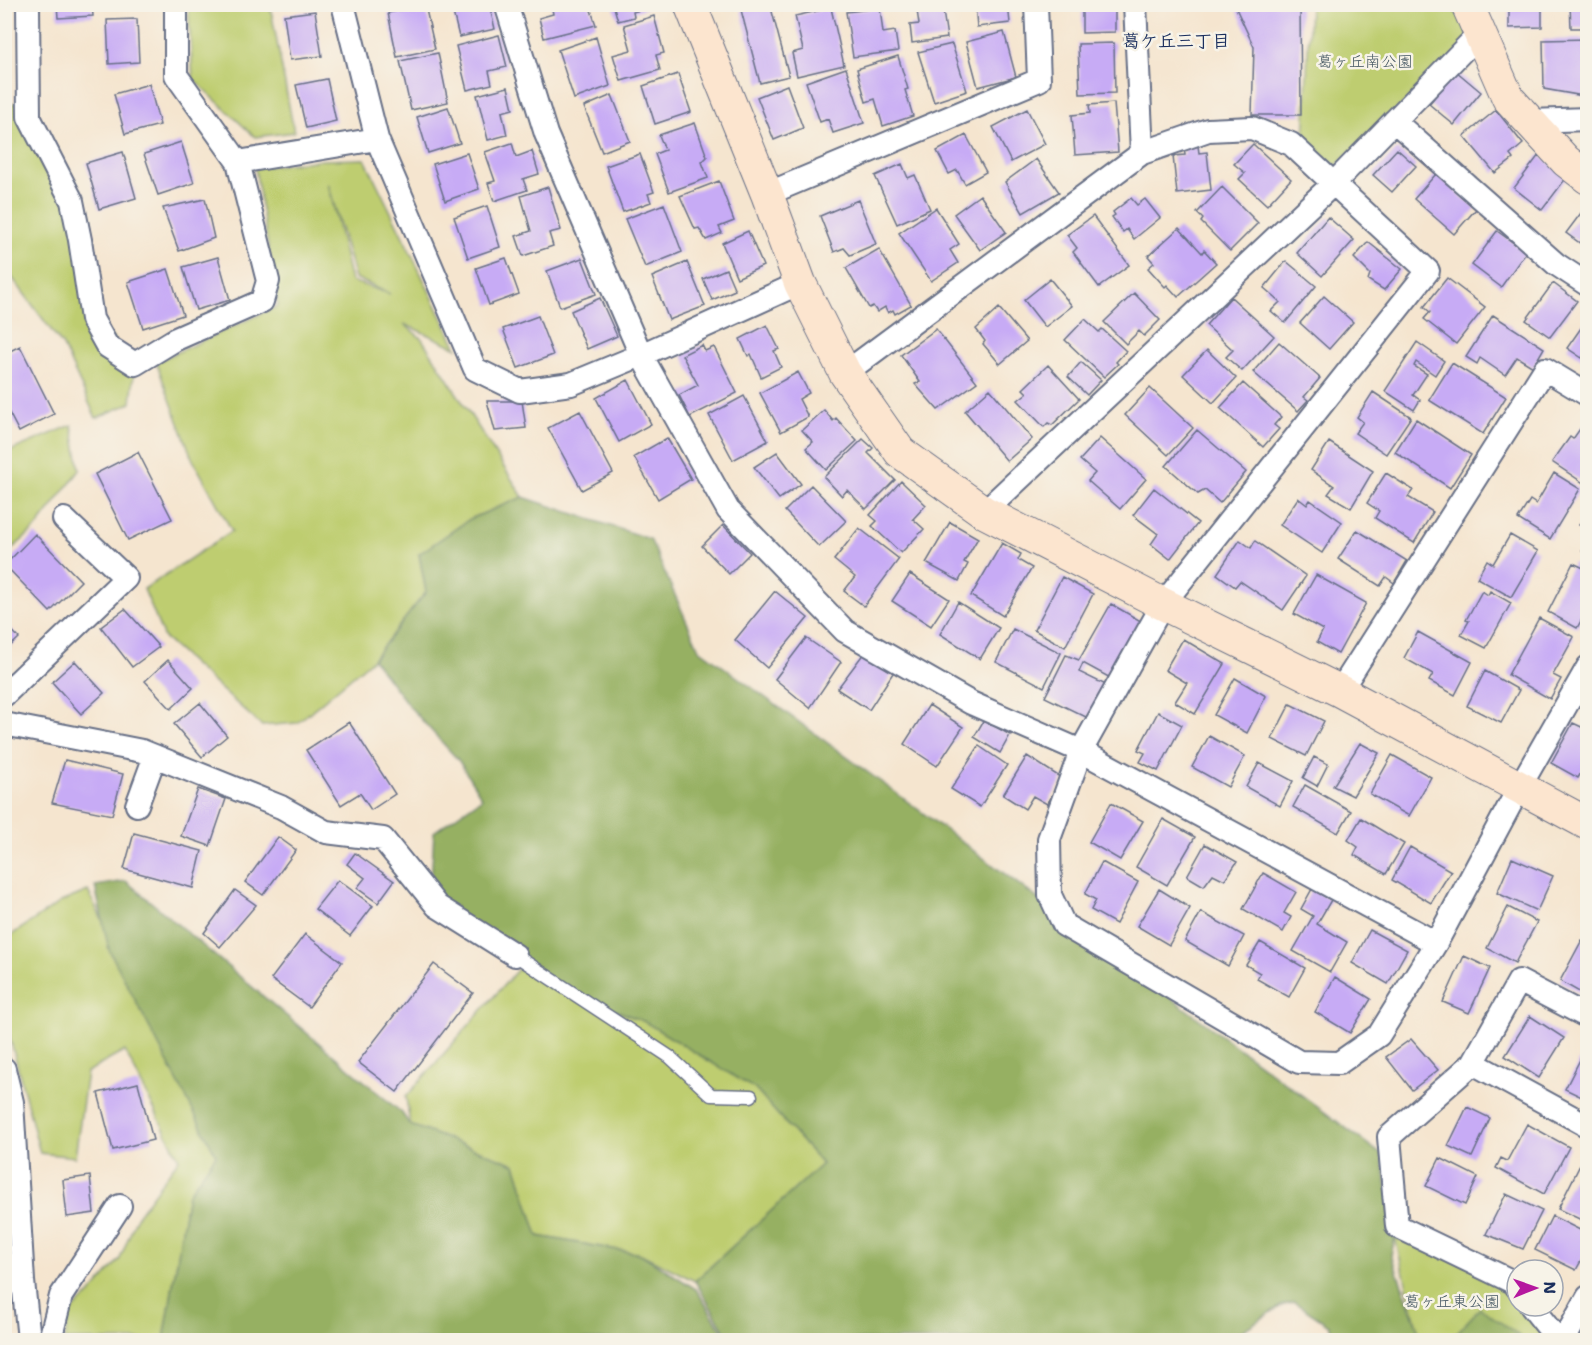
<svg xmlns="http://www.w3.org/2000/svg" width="1592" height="1345" viewBox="0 0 1592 1345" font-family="'Shantell Sans','Klee One',sans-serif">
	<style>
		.green { fill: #becd70; stroke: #6c7e67; stroke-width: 1.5; fill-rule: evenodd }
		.forest { fill: #96b062; stroke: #587060; stroke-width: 1.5 }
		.building { fill: #c7abf5 }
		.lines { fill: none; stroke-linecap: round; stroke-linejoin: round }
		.lane-casing { stroke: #676f86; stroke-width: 15 }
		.street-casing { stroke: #676f86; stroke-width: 26 }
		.secondary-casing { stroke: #676f86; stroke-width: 34 }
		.lane { stroke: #fff; stroke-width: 12 }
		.street { stroke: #fff; stroke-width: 22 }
		.secondary { stroke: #fce5cf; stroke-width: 32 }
		.labels { text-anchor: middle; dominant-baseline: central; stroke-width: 5; stroke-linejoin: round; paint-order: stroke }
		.park-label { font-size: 16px; fill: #445662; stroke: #f7f3e8 }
		.neighbourhood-label { font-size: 18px; font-weight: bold; fill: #1b2f5e; stroke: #f7f3e8 }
	</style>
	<rect width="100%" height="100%" fill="#f7f3e8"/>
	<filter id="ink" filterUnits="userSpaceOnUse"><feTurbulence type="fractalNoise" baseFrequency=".0167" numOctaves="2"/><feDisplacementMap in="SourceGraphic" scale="12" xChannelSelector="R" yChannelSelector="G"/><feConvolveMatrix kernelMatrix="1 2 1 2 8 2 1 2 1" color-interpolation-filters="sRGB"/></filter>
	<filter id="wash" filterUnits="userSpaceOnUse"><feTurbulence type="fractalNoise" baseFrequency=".008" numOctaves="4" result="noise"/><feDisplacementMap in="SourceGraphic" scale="24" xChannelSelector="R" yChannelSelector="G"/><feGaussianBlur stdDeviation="1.35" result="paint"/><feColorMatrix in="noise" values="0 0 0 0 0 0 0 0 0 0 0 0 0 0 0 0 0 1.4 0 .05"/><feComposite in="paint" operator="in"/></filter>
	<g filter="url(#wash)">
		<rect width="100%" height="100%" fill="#f5e5cf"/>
		<path class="green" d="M188 5H270L294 132 255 137 193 79Z
			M1310 5H1459L1474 38 1336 166 1304 141Z
			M19 103 72 201 91 314 135 364 131 403 96 418 63 346 5 268V104Z
			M365 159 457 348 404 324 422 339 523 497 470 519 419 554 426 592 373 659 297 723 262 726 164 638 144 589 232 531 192 458 156 362 278 306 255 168 322 160ZM328 183 355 278 390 294 351 281Z
			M72 425 80 470 36 528 5 555V453Z
			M88 891 216 1155 188 1194 164 1340H65L68 1314 91 1293 120 1259 137 1216 179 1159 125 1051 87 1072 75 1157 40 1153 5 1019 4 940 61 902Z
			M518 969 620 1012 687 1036 755 1089 822 1164 695 1281 641 1254 538 1236 515 1164 410 1125 406 1097Z
			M1395 1238 1513 1282 1517 1286V1306H1535L1565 1340H1420Z"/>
		<path class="forest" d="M523 497 650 539 699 649 892 790 1382 1155 1395 1238 1391 1255 1422 1340H1335L1329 1325 1294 1302 1281 1306 1228 1340H730L695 1281 822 1164 755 1089 645 1022 556 986 430 898 434 832 482 798 459 761 409 706 373 659 426 592 419 554 470 519Z
			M126 881 402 1113 410 1125 515 1164 538 1236 641 1254 696 1289 728 1340H164L188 1194 216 1155 109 950 95 886Z
			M1480 1308 1513 1331 1524 1340H1450Z"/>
		<g id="blocks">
			<path class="building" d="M57 4H92L93 16 58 18Z
				M451 4H489L495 29 459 37Z
				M551 4H589L596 25 544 38 539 18 553 14Z
				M613 4H649L650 7 633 12 634 17 618 21Z
				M761 4H770L789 76 760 83 741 10Z
				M916 4H942L947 38 912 43 910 25 919 24Z
				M975 4H1008L1010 23 977 27Z
				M1082 4H1115V32L1082 33Z
				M1234 4H1300L1301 115H1252L1254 47Z
				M1509 4H1542V27L1509 28Z
				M1570 4H1588V28H1571Z
				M425 5 435 49 397 57 388 13Z
				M831 8 844 65 797 76 792 53 803 50 795 16Z
				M880 8 883 33 895 31 898 51 853 57 846 12Z
				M315 11 322 56 290 60 284 15Z
				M654 16 664 53 656 55 660 70 621 81 613 55 631 50 624 25Z
				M137 19 139 62 109 64 107 20Z
				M1004 32 1016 77 978 87 966 42Z
				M499 35 507 67 489 71 492 84 467 90 456 46Z
				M596 37 610 86 574 99 558 50Z
				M1588 39V98H1583V96L1544 89 1543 40Z
				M1114 43 1115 93 1080 94 1078 44Z
				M952 44 967 91 934 102 918 52Z
				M438 53 448 102 411 110 400 61Z
				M898 56 908 89 905 90 913 116 883 126 875 99 866 102 857 69Z
				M846 68 864 123 833 133 828 119 820 122 806 82Z
				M1456 71 1481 92 1454 125 1429 104Z
				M678 74 691 112 655 124 643 86Z
				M327 79 336 121 306 128 296 85Z
				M149 84 160 125 125 134 114 94Z
				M787 85 803 128 774 140 757 97Z
				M508 87 513 109 502 112 507 135 488 140 477 95Z
				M612 95 630 141 602 152 584 107Z
				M1114 103 1118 152 1075 155 1072 115 1090 113 1089 105Z
				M448 107 460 143 428 153 417 117Z
				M1027 109 1045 144 1011 162 993 127Z
				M1496 110 1523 144 1510 155 1513 159 1495 173 1464 136Z
				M695 123 707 157 702 162 708 178 669 192 655 154 665 150 659 135Z
				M966 135 986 172 965 184 957 170 949 174 937 151Z
				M181 142 194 183 158 195 144 154Z
				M512 143 516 157 532 151 539 174 523 179 527 190 494 201 488 183 495 181 485 152Z
				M1253 144 1291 179 1267 205 1239 179 1245 173 1234 164Z
				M1198 146 1199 153 1207 152 1211 190 1177 194 1173 156 1185 155 1184 147Z
				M1397 149 1416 166 1392 192 1373 175Z
				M123 152 136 198 99 209 86 163Z
				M467 153 479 189 445 201 433 164Z
				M640 154 654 192 648 194 651 202 623 212 606 166Z
				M1539 155 1567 177 1542 210 1514 188Z
				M1036 159 1059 192 1023 213 1005 182Z
				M902 164 908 178 915 175 930 209 897 224 875 176Z
				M1436 174 1476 209 1454 234 1414 199Z
				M719 181 734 221 719 227 722 233 706 240 699 228 695 229 680 196Z
				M548 187 561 230 549 233 553 246 523 256 516 236 531 231 521 196Z
				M1222 187 1258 223 1230 251 1201 222 1203 219 1197 213Z
				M980 195 1006 232 980 250 954 214Z
				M1131 198 1137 205 1145 199 1160 218 1134 239 1127 229 1123 232 1112 217 1115 215 1113 212Z
				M205 199 214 238 179 251 163 208Z
				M858 200 876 244 850 255 844 248 834 252 820 216Z
				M664 204 682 252 645 267 625 219Z
				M487 206 500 247 468 258 454 217Z
				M936 208 959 244 950 250 958 263 931 281 899 233Z
				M1581 213 1588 218V249L1566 233Z
				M1093 216 1129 265 1099 287 1073 252 1077 248 1067 235Z
				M1328 217 1354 240 1322 276 1297 253Z
				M1179 228 1202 253 1204 250 1216 263 1178 297 1167 285 1165 287 1148 268 1154 263 1148 256Z
				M748 231 763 266 737 278 722 243Z
				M1497 231 1526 252 1501 287 1472 265Z
				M1368 242 1402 269 1384 290 1368 280 1370 274 1354 258Z
				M879 249 911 305 895 314 893 310 888 313 885 307 877 312 873 306 869 308 846 268Z
				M218 257 230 300 196 310 183 267Z
				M506 258 519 294 489 305 476 268Z
				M582 258 596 294 560 307 547 271Z
				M1286 261 1316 286 1285 323 1271 311 1280 302 1264 288Z
				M687 262 705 306 669 320 652 277Z
				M168 269 183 315 143 328 128 282Z
				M726 269 735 290 712 300 703 279Z
				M1447 278 1485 307 1456 344 1424 319 1430 312 1424 307Z
				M1050 279 1072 306 1045 327 1024 300Z
				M1553 283 1577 301 1550 337 1526 320Z
				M1134 293 1160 320 1144 336 1139 331 1126 344 1104 322Z
				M1324 296 1353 322 1329 349 1300 323Z
				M1231 297 1274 336 1242 371 1226 357 1233 350 1206 325Z
				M600 298 617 336 587 349 571 311Z
				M999 308 1027 341 1000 364 983 344 985 341 976 329Z
				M1493 315 1544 348 1533 367 1517 357 1505 375 1480 358 1477 364 1466 357Z
				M538 316 553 355 518 368 503 329Z
				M1588 318V350L1582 358 1567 348Z
				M1085 319 1099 332 1102 329 1126 351 1116 362 1118 364 1104 377 1065 340Z
				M767 325 779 349 774 351 781 367 761 377 751 354 748 356 740 339Z
				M936 329 977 382 938 410 915 384 920 382 901 355Z
				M1279 342 1320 378 1304 397 1308 400 1298 411 1253 372Z
				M1417 342 1444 361 1435 375 1416 362 1414 366 1427 374 1413 395 1420 400 1414 410 1385 391Z
				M702 345 705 351 714 347 737 393 690 417 679 395 698 385 682 355Z
				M20 346 54 414 19 432 4 403V354Z
				M1207 350 1236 378 1213 403 1183 375Z
				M1081 362 1101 380 1087 395 1068 377Z
				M1452 363 1506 397 1483 434 1429 400Z
				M1048 365 1079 399 1052 425 1048 423 1044 427 1018 400 1027 393 1023 389Z
				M798 372 809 393 799 399 808 417 781 432 760 393Z
				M628 380 651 424 619 442 596 398Z
				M1243 383 1281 417 1274 425 1279 429 1263 447 1220 408Z
				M1150 388 1193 428 1168 455 1125 415Z
				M990 389 1032 439 1007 461 965 411Z
				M1373 392 1411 417 1386 454 1355 433 1363 422 1357 417Z
				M744 396 768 441 733 460 709 415Z
				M487 401H522L526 428 495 431Z
				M824 410 833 421 836 418 857 441 826 470 806 448 813 442 802 430Z
				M580 411 613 473 582 490 548 428Z
				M1416 419 1471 455 1450 488 1395 452Z
				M1582 426 1588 430V480L1585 484 1552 462 1570 437 1573 439Z
				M1197 430 1246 472 1220 503 1205 490 1198 494 1166 466Z
				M667 438 691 479 658 499 634 457Z
				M1100 438 1146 479 1120 509 1088 481 1095 473 1080 460Z
				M863 439 873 448 868 453 895 480 866 509 847 490 842 496 824 477Z
				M1329 442 1373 471 1351 508 1328 494 1334 486 1311 470Z
				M138 452 172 519 128 540 95 474Z
				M777 452 801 484 779 499 754 467Z
				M1386 473 1413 490 1408 497 1433 512 1414 543 1375 518 1379 511 1367 503Z
				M1554 473 1580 489 1550 539 1518 519 1530 500 1536 504Z
				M901 481 926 505 913 519 924 529 901 553 872 526 877 521 870 515Z
				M811 485 846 521 819 547 785 511Z
				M1154 488 1198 523 1170 559 1151 544 1158 534 1133 515Z
				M1298 498 1307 505 1310 500 1342 522 1322 553 1280 525Z
				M1588 511V529L1579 525Z
				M950 522 978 538 964 562 968 564 959 581 926 563Z
				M723 525 750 553 729 574 702 546Z
				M859 528 899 559 864 606 844 591 855 577 834 560Z
				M1357 530 1407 561 1394 583 1386 577 1380 586 1338 559Z
				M35 534 81 581 50 612 5 565Z
				M1510 535 1538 551 1511 597 1477 578 1487 560 1493 564Z
				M1240 540 1251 548 1255 541 1306 576 1283 610 1240 581 1235 587 1217 574Z
				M1588 542V555L1582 551Z
				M1002 543 1021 554 1018 560 1032 568 1003 616 971 596Z
				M1573 563 1588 570V608L1577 628 1548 612Z
				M910 574 949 599 931 626 892 601Z
				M1316 575 1366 603 1338 654 1317 642 1323 630 1294 614Z
				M1062 577 1093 594 1065 647 1034 630Z
				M775 591 808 618 767 668 735 640Z
				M1482 591 1488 595 1490 591 1511 603 1486 648 1461 635 1469 621 1466 620Z
				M958 602 999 628 980 659 940 634Z
				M1111 604 1146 624 1114 680 1083 663 1079 672 1106 685 1088 718 1045 697 1066 655 1079 660Z
				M125 609 159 647 132 667 101 627Z
				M1539 618 1574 637 1553 675 1561 679 1550 699 1508 675Z
				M4 622 19 638 4 652Z
				M1013 629 1061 653 1044 687 996 662Z
				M1418 632 1472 662 1455 695 1429 681 1433 674 1404 658Z
				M806 638 841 662 810 708 775 679Z
				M1183 639 1225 664 1195 714 1175 702 1187 683 1165 670Z
				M864 653 893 673 869 710 837 689Z
				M168 660 193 688 171 709 145 681Z
				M75 661 104 693 81 714 52 682Z
				M1485 671 1519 690 1501 723 1467 706Z
				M1235 678 1266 696 1247 733 1214 715Z
				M200 703 227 736 202 757 174 724Z
				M1290 704 1324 721 1306 756 1272 739Z
				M929 705 963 727 937 766 904 744Z
				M1158 712 1182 725 1158 771 1140 762 1145 753 1138 750Z
				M984 720 1010 735 1000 753 974 737Z
				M349 722 395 794 371 810 360 793 341 805 306 750Z
				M1573 723 1588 730V767L1585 766 1578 778 1551 763Z
				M1209 736 1245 756 1228 787 1192 767Z
				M1360 743 1379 753 1353 796 1333 786Z
				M979 746 1007 765 980 807 951 789Z
				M1392 755 1431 777 1409 816 1370 794Z
				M1027 756 1063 779 1047 804 1033 796 1025 809 1003 795Z
				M1314 757 1328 764 1317 786 1303 778Z
				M65 760 123 774 112 815 52 803Z
				M1259 763 1293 781 1280 806 1246 787Z
				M1305 785 1351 811 1338 833 1293 807Z
				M198 789 226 799 210 846 181 836Z
				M1111 803 1143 821 1120 860 1089 842Z
				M1361 818 1404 844 1386 874 1354 855 1358 847 1348 840Z
				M1163 819 1195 837 1167 885 1136 867Z
				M134 833 202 851 193 888 124 869Z
				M278 837 296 850 263 895 245 882Z
				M1205 844 1237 862 1225 880 1213 874 1204 886 1187 876Z
				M1410 847 1451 871 1431 903 1392 880Z
				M355 853 394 881 378 903 357 888 365 878 347 864Z
				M1512 858 1553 876 1537 911 1497 893Z
				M1102 862 1138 882 1116 924 1091 910 1096 900 1085 894Z
				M1263 873 1296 892 1284 913 1291 917 1283 932 1243 909Z
				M338 880 373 906 350 936 315 909Z
				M1159 889 1190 908 1169 945 1137 926Z
				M1312 889 1331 900 1317 924 1347 942 1330 972 1293 951 1313 916 1301 909Z
				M235 890 256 905 220 947 204 933Z
				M1508 907 1537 922 1515 963 1487 948Z
				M1201 912 1244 936 1228 966 1185 941Z
				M1370 930 1407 950 1388 984 1352 963Z
				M305 934 342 962 309 1007 271 979Z
				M1582 940 1588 943V997L1560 981Z
				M1260 942 1305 968 1289 997 1257 979 1260 973 1246 965Z
				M1464 956 1490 968 1469 1013 1443 1002Z
				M434 964 473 993 397 1092 358 1062Z
				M1335 977 1371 999 1350 1033 1315 1012Z
				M1530 1016 1564 1038 1539 1078 1505 1056Z
				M1411 1039 1438 1070 1412 1090 1386 1057Z
				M1588 1044V1100L1565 1089Z
				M138 1083 153 1140 113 1150 98 1093Z
				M1467 1107 1490 1118 1472 1157 1448 1146Z
				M1527 1124 1569 1147 1544 1194 1496 1168 1501 1158 1507 1161Z
				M1585 1155 1588 1156V1223L1558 1209Z
				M1440 1158 1478 1177 1465 1205 1426 1186Z
				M90 1176 94 1213 67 1217 63 1180Z
				M1506 1194 1542 1211 1523 1249 1486 1234Z
				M1552 1216 1588 1234V1248L1576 1270 1535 1250Z"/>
		</g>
	</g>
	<g filter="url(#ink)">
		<use href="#blocks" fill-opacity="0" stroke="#676f86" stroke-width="1.5"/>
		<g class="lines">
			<defs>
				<path id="lane" d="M515 955 670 1057 711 1095 751 1096"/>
				<path id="street" d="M28 4 29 117 72 201 80 240 92 319 107 346 135 364 176 339 262 301 268 281 238 162 176 75V4
					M343 4 377 139 475 369 520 391 571 384 641 355 800 283
					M506 4 546 134 641 355 728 510 845 631 971 703 1081 751 1436 943
					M1135 4 1142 153
					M1394 121 1556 264 1588 285
					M1530 121 1588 119
					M238 162 377 139
					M767 194 1039 80 1036 4
					M845 373 1142 153 1208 130 1252 128 1291 144 1428 271 1163 604 1081 751 1049 839 1050 895 1064 925 1299 1062 1339 1063 1379 1035 1436 943 1519 788 1588 667
					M984 512 1334 183 1479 34
					M1340 691 1545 369 1588 395
					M4 695 126 578 64 519
					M4 724 142 751 281 807 326 832 383 839 437 906 515 955
					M137 805 155 756
					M1473 1063 1588 1126
					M4 1069 12 1102 23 1281 29 1340
					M1517 1287 1513 1282 1397 1226 1389 1137 1473 1063 1519 981 1588 1017
					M1531 1306 1558 1340
					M50 1340 61 1296 120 1206
					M1564 1340 1588 1297"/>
				<path id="secondary" d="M690 4 767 194 800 283 845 373 900 452 984 512 1163 604 1340 691 1588 824
					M1467 4 1508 98 1566 161 1588 178"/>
			</defs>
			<use href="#lane" class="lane-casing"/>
			<use href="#street" class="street-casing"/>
			<use href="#secondary" class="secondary-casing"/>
			<use href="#lane" class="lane"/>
			<use href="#street" class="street"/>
			<use href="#secondary" class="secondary"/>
		</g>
	</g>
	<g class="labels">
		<g class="park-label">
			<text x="1365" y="61">葛ヶ丘南公園</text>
			<text x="1452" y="1301">葛ヶ丘東公園</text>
		</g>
		<g class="neighbourhood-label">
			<text x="1176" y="41">葛ケ丘三丁目</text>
		</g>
	</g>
	<rect width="1592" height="1345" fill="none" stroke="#f7f3e8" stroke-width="24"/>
	<g transform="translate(1535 1288) rotate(89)"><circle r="28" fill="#f7f3e8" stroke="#9fa5b1" stroke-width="1.5"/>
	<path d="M0-4.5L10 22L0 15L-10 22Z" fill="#b5179e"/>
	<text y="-9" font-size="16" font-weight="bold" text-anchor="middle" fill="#1b2f5e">N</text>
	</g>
</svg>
